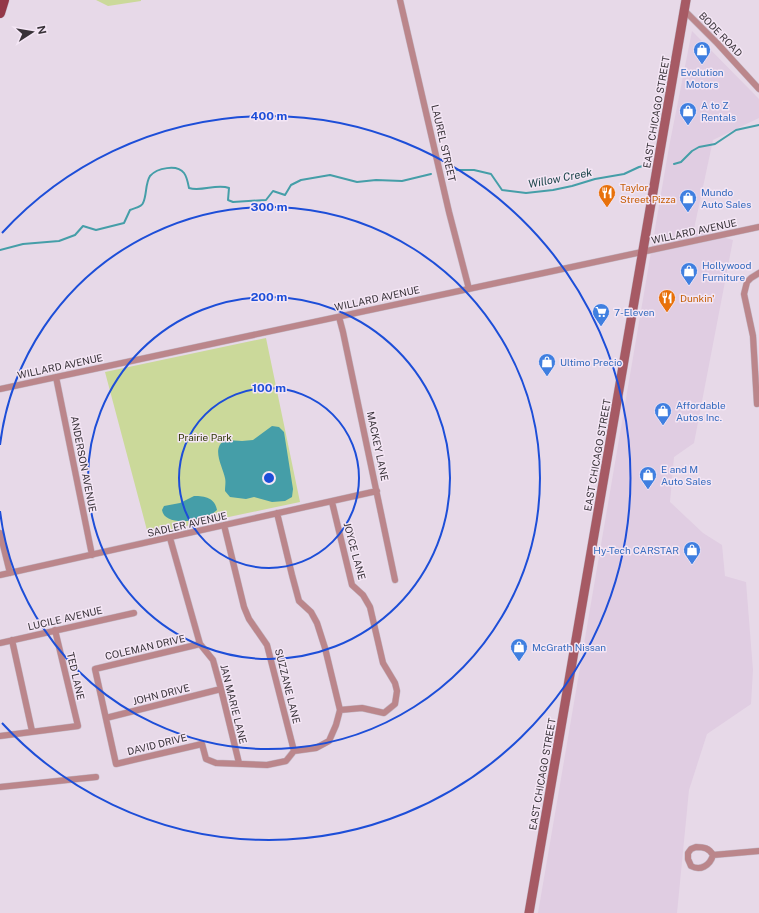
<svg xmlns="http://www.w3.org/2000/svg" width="759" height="913" viewBox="0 0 759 913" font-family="'Public Sans',sans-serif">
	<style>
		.built { fill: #e0cde2 }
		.green { fill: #cbd99a }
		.water { fill: #459ea8 }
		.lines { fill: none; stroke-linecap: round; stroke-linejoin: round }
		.stream { stroke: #459ea8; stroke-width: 2 }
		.street-casing { stroke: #c4b8c5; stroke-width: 7 }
		.secondary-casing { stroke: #c4b8c5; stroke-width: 10 }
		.primary-casing { stroke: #c4b8c5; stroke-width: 11 }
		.street { stroke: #bb868b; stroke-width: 6 }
		.secondary { stroke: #a65a64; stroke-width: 9 }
		.primary { stroke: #943848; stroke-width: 10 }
		.ring { fill: none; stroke: #1d4ed8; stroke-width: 2 }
		.labels { text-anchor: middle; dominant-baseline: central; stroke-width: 3; stroke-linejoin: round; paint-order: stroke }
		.street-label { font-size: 10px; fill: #383238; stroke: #f4e6f5 }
		.shop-label { font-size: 10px; fill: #366cbe; stroke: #f4e6f5; text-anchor: start }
		.food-label { font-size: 10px; fill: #c56008; stroke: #f4e6f5; text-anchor: start }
		.park-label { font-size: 10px; fill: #2f3705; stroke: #f4e6f5 }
		.water-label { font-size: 11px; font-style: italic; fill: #1b4449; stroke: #f4e6f5 }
		.centre { fill: #1d4ed8; stroke: #f4e6f5; stroke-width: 2 }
		.ring-label { font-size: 12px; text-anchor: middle; font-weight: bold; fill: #1d4ed8; stroke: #f4e6f5; stroke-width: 3; stroke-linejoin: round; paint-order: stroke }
	</style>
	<rect width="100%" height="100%" fill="#e7d9e8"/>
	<path class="built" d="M692 31 759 99V118L713 140 694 229 733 240 694 443 674 457 670 502 703 533 722 545 725 576 746 582 753 670 751 704 707 734 689 790 677 913H538L669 147Z"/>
	<path class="green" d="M96 0H141V1L108 6Z
		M266 338 300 502 148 534 105 372Z"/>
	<path class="water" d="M272 426 279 427 284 432 293 489 292 497 285 501 272 502 254 497 246 499 230 497 225 491C225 486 226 482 225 478 223 467 210 447 226 440L242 441 253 440Z
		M194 496C205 496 215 498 217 510 208 520 165 529 162 510L164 506 180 503Z"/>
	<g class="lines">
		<path class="stream" d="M674 164 681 162 692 151 699 147 715 144 736 130 759 125
			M457 170H474L491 174 502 190 526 193 553 190 572 186 595 179 624 174 639 167 648 165
			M0 250 23 244 59 241 75 235 83 226 96 230 124 223 130 210C134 208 142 207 143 203 147 195 145 184 150 176 157 168 177 164 184 173 187 177 188 183 189 188 202 192 217 183 229 188L228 200 233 202 266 200 273 191 285 195 291 185 301 180 330 175 357 182 376 180 402 181 431 174"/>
		<defs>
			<path id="street" d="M400 0 449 212 469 289
				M685 11 717 43 759 89
				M339 317 343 332 395 580
				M56 377 92 555
				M0 389 759 227
				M757 404 753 336 744 294 747 282 751 278 759 273
				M332 502 352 585 363 595 370 607 383 663 395 683 397 691 395 704 384 713 362 708 340 710
				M277 513 292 575 299 601 311 612 317 623 325 648 340 710 336 725 329 741 316 748 294 751
				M224 525 244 607 249 619 267 645 294 751
				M0 533 10 573
				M170 538 200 644 213 660 221 689 239 763
				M0 575 377 491
				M12 640 32 731
				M0 643 134 613
				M200 644 95 669 116 764 202 744 206 759 216 763 267 765 286 761 294 751
				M106 718 221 689
				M0 736 78 726 55 630
				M0 787 96 777
				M696 847C704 847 709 848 713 855 710 866 700 871 691 866L688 859V853L691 849Z
				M713 855 759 851"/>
			<path id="secondary" d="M529 913 686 0"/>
			<path id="primary" d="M0 13 4 0"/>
		</defs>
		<use href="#street" class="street-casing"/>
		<use href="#secondary" class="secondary-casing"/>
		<use href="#primary" class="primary-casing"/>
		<use href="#street" class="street"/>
		<use href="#secondary" class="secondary"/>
		<use href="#primary" class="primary"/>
	</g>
	<g class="ring">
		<circle cx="269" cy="478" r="90"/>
		<circle cx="269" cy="478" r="181"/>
		<path d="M0 445A271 271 0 1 1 0 511"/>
		<path d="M2 233A362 362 0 1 1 2 723"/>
	</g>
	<defs>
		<symbol id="shop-pin" viewBox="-11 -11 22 30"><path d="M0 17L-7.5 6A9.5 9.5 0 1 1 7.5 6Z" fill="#3f7fe0" stroke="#f4e6f5"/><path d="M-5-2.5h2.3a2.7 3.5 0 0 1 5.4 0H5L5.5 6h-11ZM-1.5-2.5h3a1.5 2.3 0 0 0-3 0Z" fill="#fff"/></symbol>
		<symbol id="restaurant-pin" viewBox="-11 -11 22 30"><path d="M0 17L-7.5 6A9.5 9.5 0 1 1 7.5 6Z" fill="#e8710a" stroke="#f4e6f5"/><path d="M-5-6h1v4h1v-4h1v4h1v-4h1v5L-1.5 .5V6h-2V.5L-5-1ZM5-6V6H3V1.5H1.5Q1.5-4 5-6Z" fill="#fff"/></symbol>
		<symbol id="supermarket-pin" viewBox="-11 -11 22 30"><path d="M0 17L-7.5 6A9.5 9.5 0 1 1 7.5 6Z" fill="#3f7fe0" stroke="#f4e6f5"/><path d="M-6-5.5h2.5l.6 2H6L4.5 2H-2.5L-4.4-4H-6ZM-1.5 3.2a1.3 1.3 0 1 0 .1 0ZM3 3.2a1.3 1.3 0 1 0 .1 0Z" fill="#fff"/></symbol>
	</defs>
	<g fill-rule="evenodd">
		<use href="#shop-pin" x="692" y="40" width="20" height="27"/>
		<use href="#shop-pin" x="678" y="101" width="20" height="27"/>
		<use href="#restaurant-pin" x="597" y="183" width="20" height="27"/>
		<use href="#shop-pin" x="678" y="188" width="20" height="27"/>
		<use href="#shop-pin" x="679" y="261" width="20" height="27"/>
		<use href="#restaurant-pin" x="657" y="288" width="20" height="27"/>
		<use href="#supermarket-pin" x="591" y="302" width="20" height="27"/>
		<use href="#shop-pin" x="537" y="352" width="20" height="27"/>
		<use href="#shop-pin" x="653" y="401" width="20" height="27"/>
		<use href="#shop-pin" x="638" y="465" width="20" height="27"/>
		<use href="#shop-pin" x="682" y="540" width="20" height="27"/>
		<use href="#shop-pin" x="509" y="637" width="20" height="27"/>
	</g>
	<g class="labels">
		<g class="street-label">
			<text transform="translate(721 34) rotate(46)">BODE ROAD</text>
			<text transform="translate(656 112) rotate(-80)">EAST CHICAGO STREET</text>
			<text transform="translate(444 143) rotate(77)">LAUREL STREET</text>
			<text transform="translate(694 231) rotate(-12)">WILLARD AVENUE</text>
			<text transform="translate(377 298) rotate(-12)">WILLARD AVENUE</text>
			<text transform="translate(60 366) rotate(-12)">WILLARD AVENUE</text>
			<text transform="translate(378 446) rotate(78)">MACKEY LANE</text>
			<text transform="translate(597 455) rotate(-80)">EAST CHICAGO STREET</text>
			<text transform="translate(84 464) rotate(79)">ANDERSON AVENUE</text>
			<text transform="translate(187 524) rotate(-13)">SADLER AVENUE</text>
			<text transform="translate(355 551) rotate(75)">JOYCE LANE</text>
			<text transform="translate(65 618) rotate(-13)">LUCILE AVENUE</text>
			<text transform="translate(145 647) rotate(-13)">COLEMAN DRIVE</text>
			<text transform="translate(76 676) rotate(77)">TED LANE</text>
			<text transform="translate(288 686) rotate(76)">SUZZANE LANE</text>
			<text transform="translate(161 694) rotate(-14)">JOHN DRIVE</text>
			<text transform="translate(234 704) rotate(76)">JAN MARIE LANE</text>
			<text transform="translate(157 744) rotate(-14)">DAVID DRIVE</text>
			<text transform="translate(542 774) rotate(-80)">EAST CHICAGO STREET</text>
		</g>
		<g class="shop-label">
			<text x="702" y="72" text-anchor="middle">Evolution<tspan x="702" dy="12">Motors</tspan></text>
			<text x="701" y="105">A to Z<tspan x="701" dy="12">Rentals</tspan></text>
			<text x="701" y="192">Mundo<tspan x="701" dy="12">Auto Sales</tspan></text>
			<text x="702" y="265">Hollywood<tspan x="702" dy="12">Furniture</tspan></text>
			<text x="614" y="312">7-Eleven</text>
			<text x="560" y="362">Ultimo Precio</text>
			<text x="676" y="405">Affordable<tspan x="676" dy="12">Autos Inc.</tspan></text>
			<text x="661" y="469">E and M<tspan x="661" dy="12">Auto Sales</tspan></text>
			<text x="679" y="550" text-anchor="end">Hy-Tech CARSTAR</text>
			<text x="532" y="647">McGrath Nissan</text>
		</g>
		<g class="food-label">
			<text x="620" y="187">Taylor<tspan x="620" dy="12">Street Pizza</tspan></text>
			<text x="680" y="298">Dunkin'</text>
		</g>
		<g class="park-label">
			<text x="205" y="437">Prairie Park</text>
		</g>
		<g class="water-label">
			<text transform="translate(560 178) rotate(-11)">Willow Creek</text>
		</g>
	</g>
	<circle cx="269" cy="478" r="6" class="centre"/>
	<g class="ring-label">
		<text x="269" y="120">400 m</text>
		<text x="269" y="211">300 m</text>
		<text x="269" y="301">200 m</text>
		<text x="269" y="392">100 m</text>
	</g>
	<g transform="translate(32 32) rotate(78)" stroke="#f4e6f5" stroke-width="3" paint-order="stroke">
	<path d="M0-3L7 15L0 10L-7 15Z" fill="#383238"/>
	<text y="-6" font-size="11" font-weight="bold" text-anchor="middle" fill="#383238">N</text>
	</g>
</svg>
